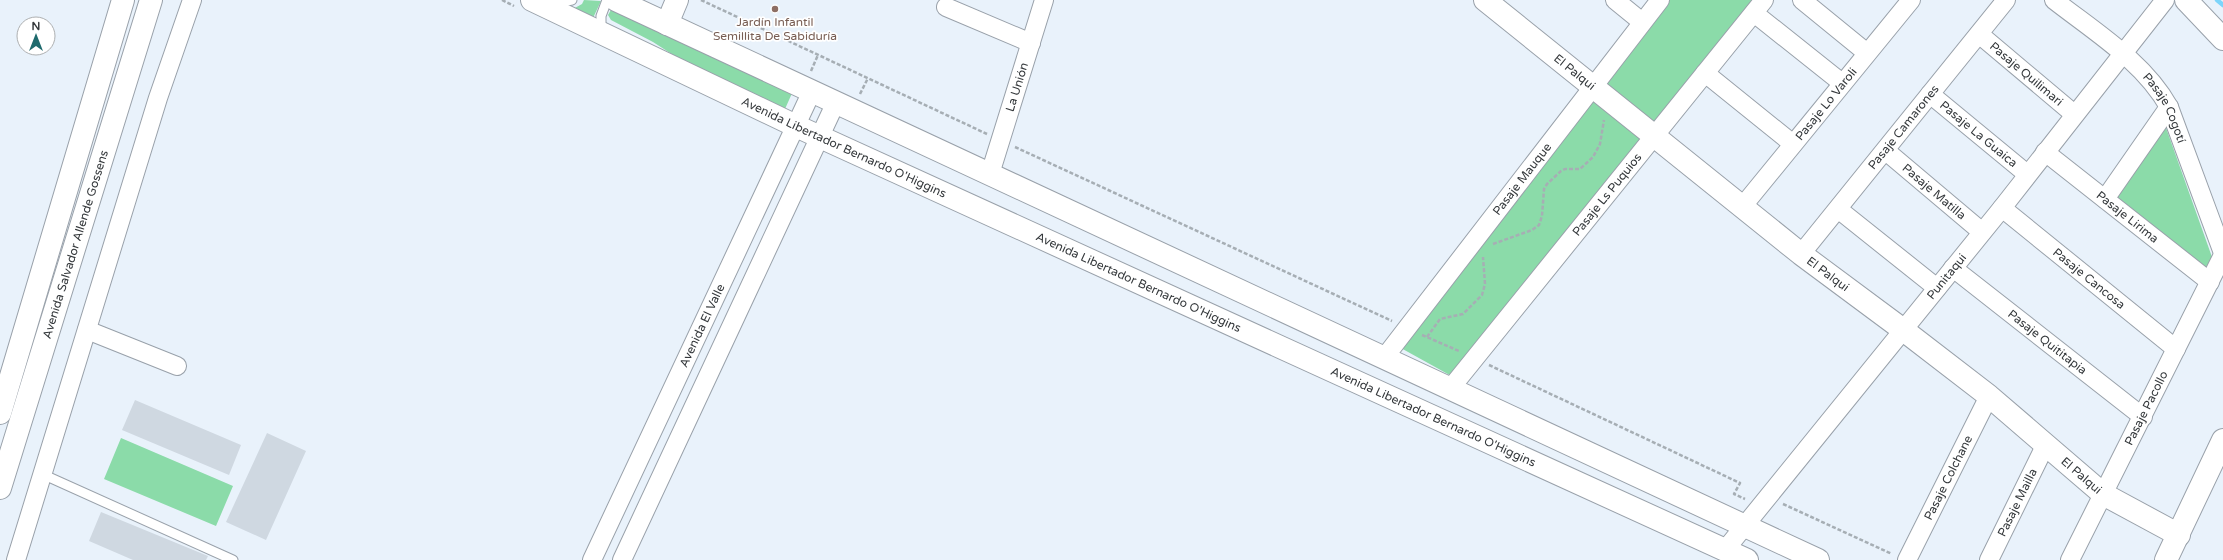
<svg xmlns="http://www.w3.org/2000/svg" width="2223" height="560" viewBox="0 0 2223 560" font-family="'Varela Round',sans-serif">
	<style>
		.green { fill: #8bdba9 }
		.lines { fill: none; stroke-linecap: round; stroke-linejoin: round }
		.stream { stroke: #7cd5fb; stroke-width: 4.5 }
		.building { fill: #cfd8e1 }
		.lane-casing { stroke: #99a1aa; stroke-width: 11 }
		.street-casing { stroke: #99a1aa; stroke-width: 20 }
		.secondary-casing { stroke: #99a1aa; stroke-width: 24 }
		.primary-casing { stroke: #99a1aa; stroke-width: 24 }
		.path { stroke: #a6aeb4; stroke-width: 2.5; stroke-dasharray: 4 2; stroke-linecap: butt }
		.lane { stroke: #fff; stroke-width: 9 }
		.street { stroke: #fff; stroke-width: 18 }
		.secondary { stroke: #fff; stroke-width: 22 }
		.primary { stroke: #fff; stroke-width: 22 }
		.education-dot { fill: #8d6e63; stroke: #fff; stroke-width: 1.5 }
		.labels { text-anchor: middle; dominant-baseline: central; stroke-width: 3.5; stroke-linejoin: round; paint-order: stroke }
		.education-label { font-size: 12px; fill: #785e54; stroke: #fff }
		.street-label { font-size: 12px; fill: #35393c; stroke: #fff }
	</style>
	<rect width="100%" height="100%" fill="#e9f2fb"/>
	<path class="green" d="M584 0 601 1 593 18 573 9 582 4Z
		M1668 0H1758L1455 378 1390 342Z
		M612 8 793 91 785 109 681 60 653 42 611 20 608 15Z
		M2165 125 2212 257 2203 272 2112 199Z
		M121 438 233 486 216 526 104 479Z"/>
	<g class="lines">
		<path class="stream" d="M2217 0 2223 5"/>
	</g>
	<path class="building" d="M135 400 241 445 229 475 122 430Z
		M267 433 306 451 266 540 226 522Z
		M101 512 208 556 206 560H133L89 541Z"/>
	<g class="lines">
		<defs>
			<path id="lane" d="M552 4 572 0
				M601 31V16L607 0
				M42 474 233 560"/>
			<g id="street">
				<path d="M1615 0 1642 22"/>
				<path d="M1802 0 1867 53"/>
				<path id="s1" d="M2054 0C2095 32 2144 62 2169 107L2223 253"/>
				<path d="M946 7 1031 43"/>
				<path d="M1754 13 1842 83"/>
				<path id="s2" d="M1979 34 2074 114"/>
				<path d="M1705 73 1793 144"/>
				<path id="s3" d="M1930 94 2027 174"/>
				<path id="s4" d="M1886 151 1982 232"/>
				<path id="s5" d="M2045 152 2210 282"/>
				<path id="s6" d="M990 174 1044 0"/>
				<path d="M2105 199 2169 107"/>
				<path id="s7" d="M1742 207 1911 0"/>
				<path id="s8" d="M2002 208 2176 349"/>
				<path d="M1838 209 1937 288"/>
				<path id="s9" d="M1801 254 2006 0"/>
				<path id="s10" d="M1953 268 2143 417"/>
				<path d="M87 330 177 366"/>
				<path id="s11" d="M1384 358 1660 0"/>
				<path id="s12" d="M1450 389 1764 0"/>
				<path id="s13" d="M1725 550 2002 208 2165 0"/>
				<path d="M16 560 158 98 192 0"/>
				<path id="s14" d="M592 560 812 91"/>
				<path d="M622 560 836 102"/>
				<path id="s15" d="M1907 560 1989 396"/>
				<path id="s16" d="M1989 560 2045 446"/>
				<path id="s17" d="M2070 560 2223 255"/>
			</g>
			<g id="secondary">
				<path id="s18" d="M1485 0 1801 254 1902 329 1989 396 2103 494 2179 535"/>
				<path d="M2186 0 2223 39"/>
				<path d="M667 24 677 0"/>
				<path d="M2166 560 2223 440"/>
			</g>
			<g id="primary">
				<path id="s19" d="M532 0 796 126 1747 560"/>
				<path d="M616 0 1818 560"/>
				<path d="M0 413 123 0"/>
				<path id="s20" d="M0 488 151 0"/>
			</g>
		</defs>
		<use href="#lane" class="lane-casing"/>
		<use href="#street" class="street-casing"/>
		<use href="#secondary" class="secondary-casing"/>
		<use href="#primary" class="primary-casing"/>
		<path class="path" d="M502 0 514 6
			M701 0 987 134
			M811 71 818 55
			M860 94 868 78
			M1015 147 1392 321
			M1493 244 1532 230 1539 225 1542 216 1544 189 1547 184 1561 171 1565 169H1580L1593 157 1600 144 1604 120
			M1422 335 1459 351
			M1427 337 1440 319 1463 314 1482 295 1485 284 1483 257
			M1489 365 1740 483 1734 494 1745 499
			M1783 504 1892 554"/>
		<use href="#lane" class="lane"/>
		<use href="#street" class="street"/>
		<use href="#secondary" class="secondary"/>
		<use href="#primary" class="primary"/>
	</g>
	<circle class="education-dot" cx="775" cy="9" r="4"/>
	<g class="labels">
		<g class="education-label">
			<text x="775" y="22">Jardín Infantil<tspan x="775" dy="14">Semillita De Sabiduría</tspan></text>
		</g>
		<g class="street-label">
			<text stroke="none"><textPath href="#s18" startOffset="115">El Palqui</textPath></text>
			<text stroke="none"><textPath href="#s2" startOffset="62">Pasaje Quilimari</textPath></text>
			<text stroke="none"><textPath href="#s6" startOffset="91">La Unión</textPath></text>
			<text stroke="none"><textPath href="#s7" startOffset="133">Pasaje Lo Varoli</textPath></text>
			<text stroke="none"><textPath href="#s1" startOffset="157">Pasaje Cogotí</textPath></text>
			<text stroke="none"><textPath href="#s9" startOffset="163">Pasaje Camarones</textPath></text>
			<text stroke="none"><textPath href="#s3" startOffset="63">Pasaje La Guaica</textPath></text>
			<text stroke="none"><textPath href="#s19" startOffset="345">Avenida Libertador Bernardo O'Higgins</textPath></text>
			<text stroke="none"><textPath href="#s11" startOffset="226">Pasaje Mauque</textPath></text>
			<text stroke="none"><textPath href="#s4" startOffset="63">Pasaje Matilla</textPath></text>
			<text stroke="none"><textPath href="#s12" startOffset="250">Pasaje Ls Puquios</textPath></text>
			<text stroke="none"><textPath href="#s5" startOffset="105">Pasaje Lirima</textPath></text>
			<text stroke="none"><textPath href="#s20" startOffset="255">Avenida Salvador Allende Gossens</textPath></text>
			<text stroke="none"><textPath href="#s18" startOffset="439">El Palqui</textPath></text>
			<text stroke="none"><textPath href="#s13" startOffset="352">Punitaqui</textPath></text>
			<text stroke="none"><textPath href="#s8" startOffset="112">Pasaje Cancosa</textPath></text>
			<text stroke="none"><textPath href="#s19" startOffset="669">Avenida Libertador Bernardo O'Higgins</textPath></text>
			<text stroke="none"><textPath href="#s14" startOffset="259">Avenida El Valle</textPath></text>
			<text stroke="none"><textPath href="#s10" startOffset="120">Pasaje Quititapia</textPath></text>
			<text stroke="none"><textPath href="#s17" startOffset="170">Pasaje Pacollo</textPath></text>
			<text stroke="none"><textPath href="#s19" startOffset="993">Avenida Libertador Bernardo O'Higgins</textPath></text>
			<text stroke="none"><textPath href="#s18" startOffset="763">El Palqui</textPath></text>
			<text stroke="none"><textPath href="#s15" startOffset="92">Pasaje Colchane</textPath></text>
			<text stroke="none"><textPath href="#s16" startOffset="64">Pasaje Mailla</textPath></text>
		</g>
	</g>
	<g transform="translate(36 36)"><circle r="19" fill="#ffffff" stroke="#aeb0b1"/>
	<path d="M0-3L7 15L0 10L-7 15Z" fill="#1e6a6d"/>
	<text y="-6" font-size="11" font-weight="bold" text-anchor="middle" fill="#35393c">N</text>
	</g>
</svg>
